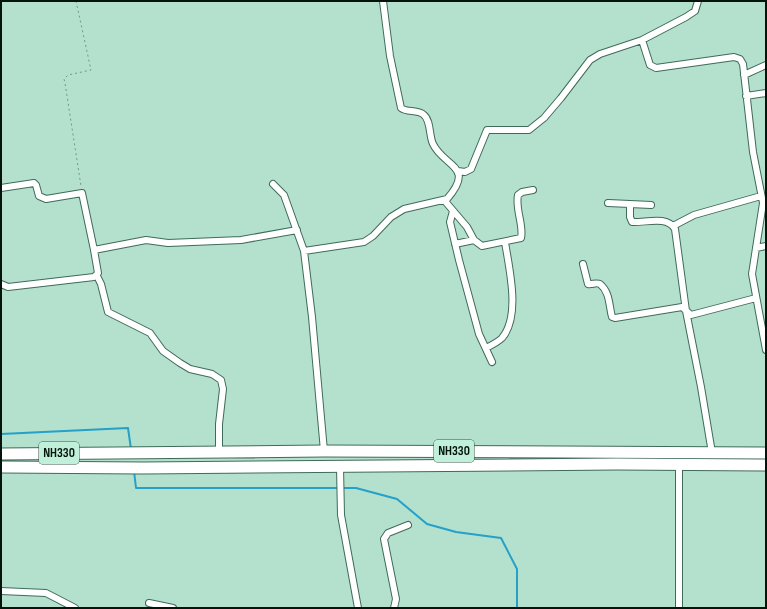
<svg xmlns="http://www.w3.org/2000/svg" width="767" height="609" viewBox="0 0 767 609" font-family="'Sofia Sans Condensed',sans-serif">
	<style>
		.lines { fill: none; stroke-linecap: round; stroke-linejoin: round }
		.stream { stroke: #24a0c9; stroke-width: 2 }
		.street-casing { stroke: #406a59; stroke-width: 8 }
		.highway-casing { stroke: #406a59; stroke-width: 13 }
		.path { stroke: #739686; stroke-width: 1; stroke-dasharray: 2 3; stroke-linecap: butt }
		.street { stroke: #fff; stroke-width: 6 }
		.highway { stroke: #fff; stroke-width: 11 }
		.labels { text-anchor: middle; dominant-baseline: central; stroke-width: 4; stroke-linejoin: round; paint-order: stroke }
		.shield { fill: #c0efda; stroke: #3c564a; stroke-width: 1 }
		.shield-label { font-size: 13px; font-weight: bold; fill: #04140d }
	</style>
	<rect width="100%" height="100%" fill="#b3e1cd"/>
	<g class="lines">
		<path class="stream" d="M1 434 128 428 131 449
			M134 471 136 488H356L397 499 427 524 456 532 501 538 517 569V608"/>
		<defs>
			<path id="street" d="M642 40 650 65 656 68 734 57 740 59 743 64 753 152 763 203 752 274 766 350
				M744 75 766 65
				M746 96 766 93
				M458 171 465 172 471 169 487 130H529L544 118 561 98 590 60 600 54 642 40 686 17 695 11 698 1
				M273 184 284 195 304 251 312 317 324 451
				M1 188 34 183 36 185 39 196 46 199 82 193 94 250 146 240 168 243 241 240 297 230
				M444 200 467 227 474 240
				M608 203 630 204V217L632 222C645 223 667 215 675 229L686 311 701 387 712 453
				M630 204 651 205
				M453 211 450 222 459 260 479 334 492 362
				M673 226 694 215 761 196
				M455 244 474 240 482 246 521 238C524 226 515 209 518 195L522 192 533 190
				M756 248 766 246
				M304 251 364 242 373 236 391 217 404 209 447 199C476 166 444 167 433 144 429 136 431 121 424 115 418 109 407 113 401 108L390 56 383 1
				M583 264 588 284C592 285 596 282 600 284 610 292 609 306 612 317L615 318 682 307 691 315 756 298
				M97 276 101 284 108 312 150 333 163 351 180 363 190 369 212 374 221 380 223 389 219 424V451
				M1 284 8 287 94 277 98 273 94 250
				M486 348C492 345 498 342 502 338 521 316 509 268 505 242
				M679 465V608
				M340 467 341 515 358 608
				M1 591 46 593 75 608
				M149 603 173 608
				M394 608 396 599 384 539 388 533 408 525"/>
			<path id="highway" d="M1 454 324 451 766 453
				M1 467 143 468 617 464 766 465"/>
		</defs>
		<use href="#street" class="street-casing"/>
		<use href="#highway" class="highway-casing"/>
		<path class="path" d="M76 1 91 70 68 75 64 79 65 83 81 186"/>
		<use href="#street" class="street"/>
		<use href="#highway" class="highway"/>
	</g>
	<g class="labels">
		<g class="shield">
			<rect x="434" y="440" width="40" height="22" rx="3"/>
			<rect x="39" y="442" width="40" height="22" rx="3"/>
		</g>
		<g class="shield-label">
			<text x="454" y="451">NH330</text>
			<text x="59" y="453">NH330</text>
		</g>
	</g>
	<rect width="767" height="609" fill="none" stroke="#04140d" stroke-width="4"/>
</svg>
